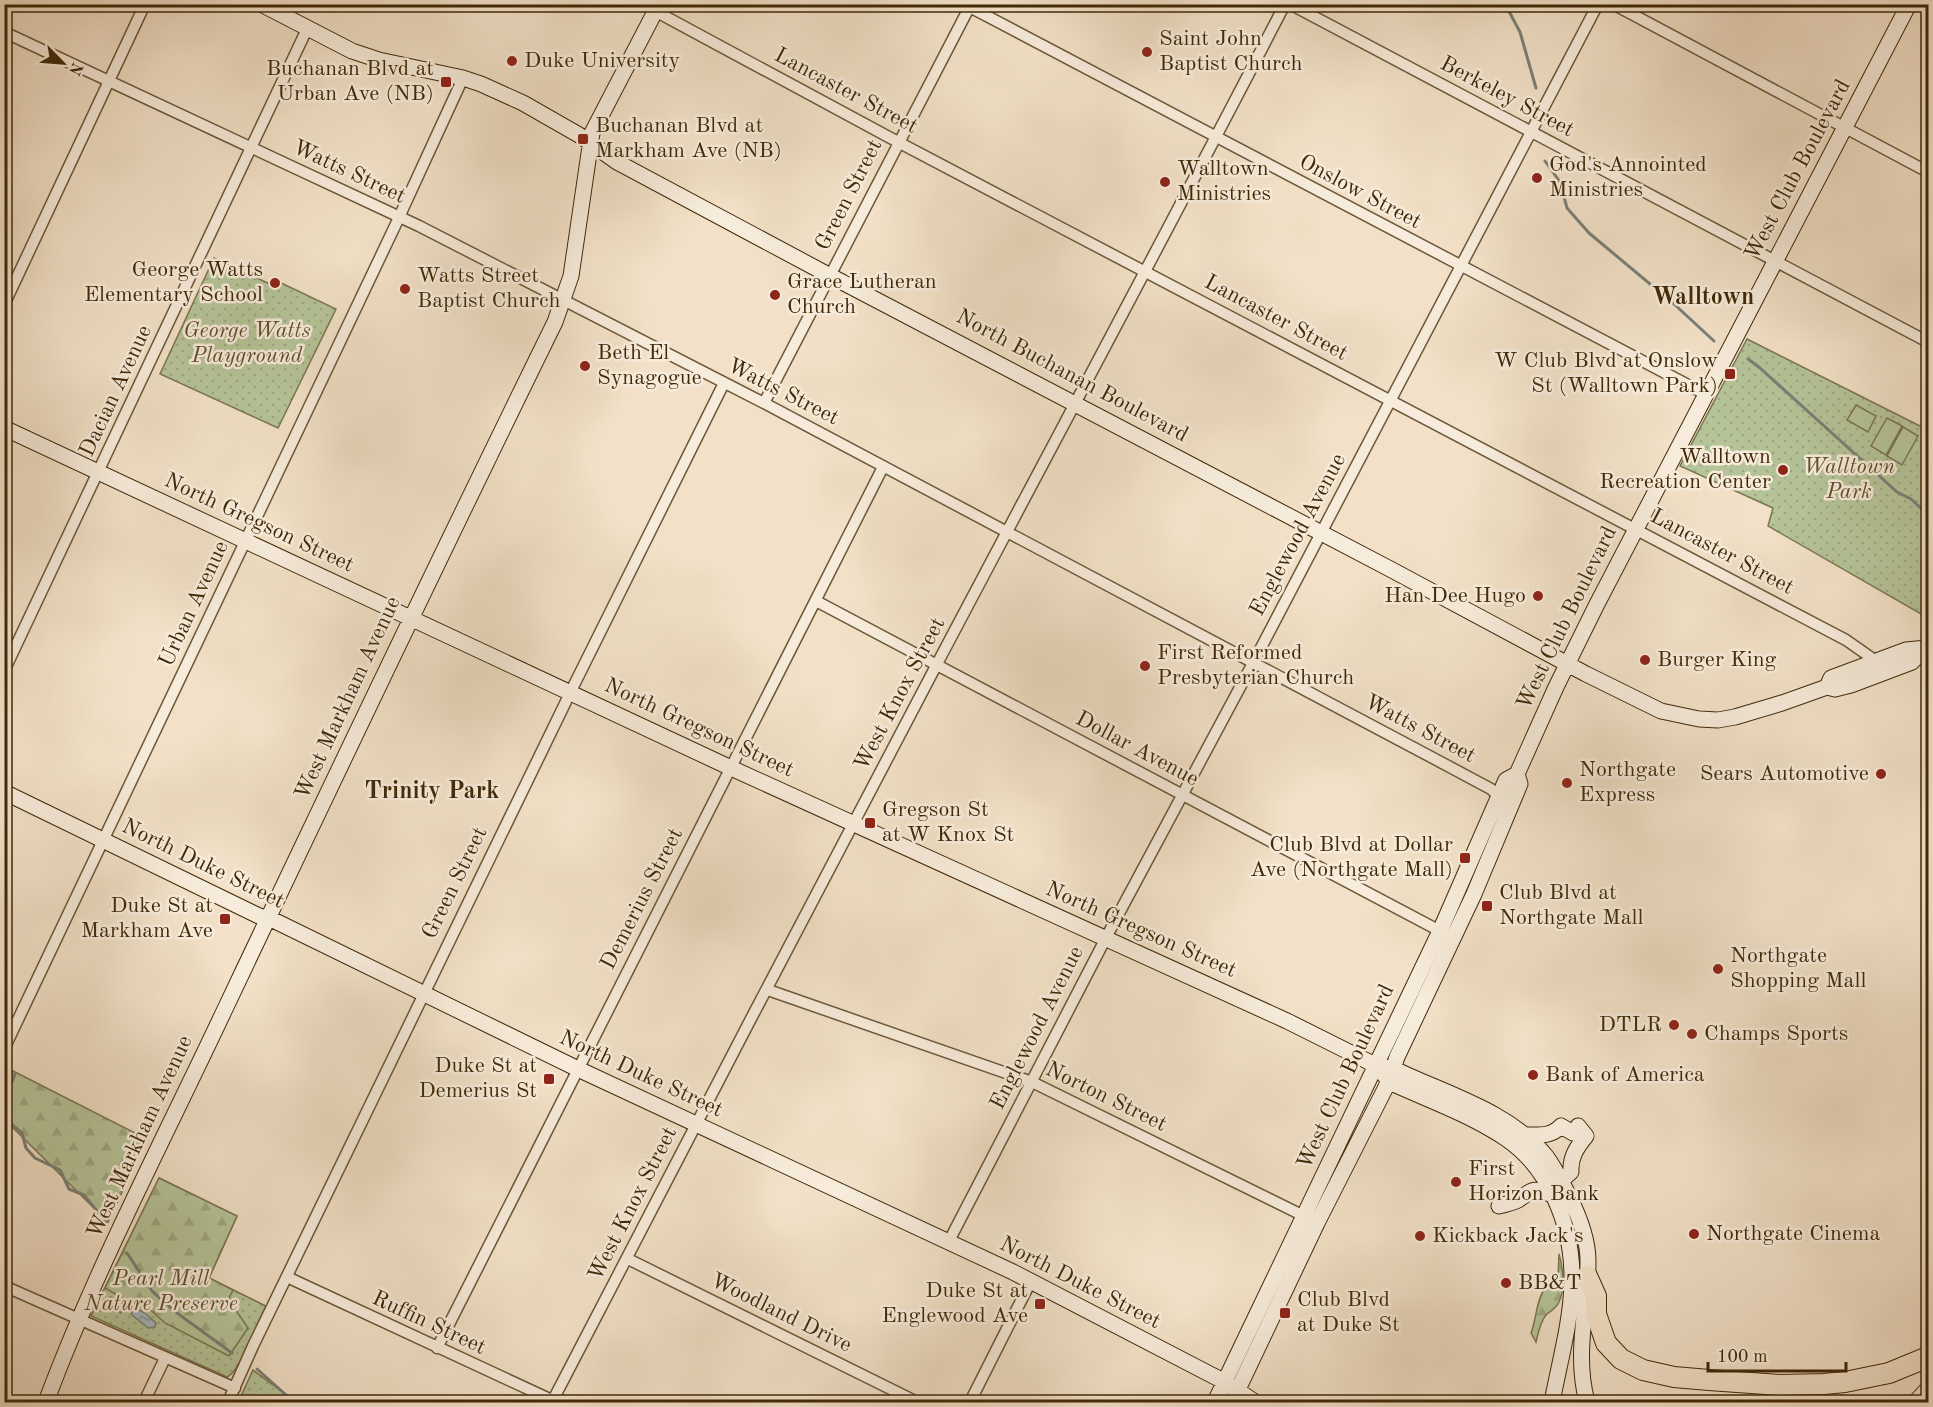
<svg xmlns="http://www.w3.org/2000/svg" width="1933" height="1407" viewBox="0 0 1933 1407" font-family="'Old Standard TT',serif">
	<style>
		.grass { fill: url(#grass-dots); stroke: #7b7650; stroke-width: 1.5 }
		.forest { fill: url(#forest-firs); stroke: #7b7650; stroke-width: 1.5 }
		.garden { fill: #b6c499; stroke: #7b7650; stroke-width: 1.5 }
		.water { fill: url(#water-ripples); stroke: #7a8077; stroke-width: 1.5 }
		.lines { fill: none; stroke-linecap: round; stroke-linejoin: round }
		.stream { stroke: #7a8077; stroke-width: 3 }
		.street-casing { stroke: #6c5738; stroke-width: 13 }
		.secondary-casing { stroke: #402908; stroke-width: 17 }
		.highway-casing { stroke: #402908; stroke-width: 22 }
		.street { stroke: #f7ecdb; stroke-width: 10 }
		.secondary { stroke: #f7ecdb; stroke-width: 15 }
		.highway { stroke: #f2e1c8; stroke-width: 20 }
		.poi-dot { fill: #8f2418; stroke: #f7ecdb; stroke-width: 2 }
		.labels { text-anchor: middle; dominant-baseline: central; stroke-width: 5; stroke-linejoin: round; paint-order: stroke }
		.poi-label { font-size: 22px; fill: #402908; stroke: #f7ecdb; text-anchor: start }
		.street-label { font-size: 22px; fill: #402908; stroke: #f7ecdb }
		.park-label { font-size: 22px; font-style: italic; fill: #5e502c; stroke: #f7ecdb }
		.neighbourhood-label { font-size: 24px; font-weight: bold; fill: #402908; stroke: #f7ecdb }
	</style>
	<defs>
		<pattern id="grass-dots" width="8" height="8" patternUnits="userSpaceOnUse" patternTransform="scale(1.5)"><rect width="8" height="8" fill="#b6c499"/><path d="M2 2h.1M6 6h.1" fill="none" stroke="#9ea882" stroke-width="1.8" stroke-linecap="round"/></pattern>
		<pattern id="forest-firs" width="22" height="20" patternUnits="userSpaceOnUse" patternTransform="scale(1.5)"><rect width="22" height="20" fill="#b6c499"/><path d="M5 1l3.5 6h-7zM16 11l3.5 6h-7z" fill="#9ea882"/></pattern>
		<pattern id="water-ripples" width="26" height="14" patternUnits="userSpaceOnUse" patternTransform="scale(1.5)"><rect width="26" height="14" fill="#a1bac1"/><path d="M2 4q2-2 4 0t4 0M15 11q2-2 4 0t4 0" fill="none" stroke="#85979b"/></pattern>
	</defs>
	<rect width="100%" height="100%" fill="#f2e1c8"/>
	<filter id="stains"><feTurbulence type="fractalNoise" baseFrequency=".00333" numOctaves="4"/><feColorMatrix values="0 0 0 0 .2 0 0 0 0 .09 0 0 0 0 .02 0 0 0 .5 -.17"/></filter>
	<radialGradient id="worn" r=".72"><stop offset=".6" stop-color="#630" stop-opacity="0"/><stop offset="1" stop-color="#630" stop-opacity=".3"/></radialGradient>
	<path class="grass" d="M214 258 274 286 277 281 336 309 278 428 160 374Z
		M1747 339 1928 430V618L1768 526 1773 508 1680 466Z
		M159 1178 237 1216 209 1278 266 1306C259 1321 240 1372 227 1377L91 1316Z
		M253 1370 296 1402H249L241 1396Z"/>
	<path class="forest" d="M13 1071 147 1139 108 1222 5 1120V1088Z
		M159 1178 237 1216 209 1278 233 1290 227 1302 235 1309 248 1328 229 1356 165 1323 144 1304 129 1302 105 1288Z
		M1559 1254C1563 1266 1565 1290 1559 1302 1556 1309 1551 1310 1546 1315 1540 1322 1538 1334 1536 1342L1531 1333C1536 1321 1537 1297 1545 1289 1548 1285 1554 1283 1558 1279Z"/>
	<path class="garden" d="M1856 405 1876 416 1868 432 1847 420Z
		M1887 418 1902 426 1886 455 1871 446Z
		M1903 427 1918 436 1902 465 1887 456Z"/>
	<path class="water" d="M111 1297 123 1306 121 1313 106 1305 109 1298Z
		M135 1308 145 1313 156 1323 155 1327 148 1328 131 1314Z"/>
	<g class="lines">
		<path class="stream" d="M1505 4 1520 32 1536 88
			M1545 161 1560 182 1567 208 1589 233 1674 304 1714 341
			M1748 359 1760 368 1897 492 1911 499 1928 515
			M4 1102 15 1074
			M4 1118 22 1133 26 1148 35 1158 60 1170 69 1189 84 1195 106 1222
			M127 1253 152 1291 177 1313 232 1353
			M257 1369 294 1402"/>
		<defs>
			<path id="street" d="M964 4 1707 395
				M1290 4 1928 342
				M1613 4 1928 172
				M655 11 898 142 1846 640 1876 661
				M4 32 419 226 764 403 1448 766 1491 789 1498 796
				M4 305 145 4
				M764 403 971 4
				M816 601 1440 931
				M4 671 307 29
				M768 990 1032 1082 1308 1218
				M4 1049 395 226 463 78
				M948 1243 1109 932 1253 663 1598 4
				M628 1259 917 1402
				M287 1277 556 1402
				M4 1286 235 1388
				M437 1348 883 467
				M144 1402 165 1358
				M228 1402 253 1346 573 687 724 383
				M552 1402C680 1156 807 909 937 664 1053 444 1171 225 1285 4
				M970 1402 1031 1281"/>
			<path id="secondary" d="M261 4 352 51 379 60 463 78 481 84 523 103 579 135 617 162 821 271 1392 570 1586 674 1661 711 1699 719 1718 720 1735 717 1782 703 1827 687 1835 689 1851 685 1912 662 1923 650
				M4 428 731 768 1287 1021 1377 1066 1392 1068 1405 1074C1453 1096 1512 1114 1546 1156 1555 1168 1562 1183 1569 1196 1579 1216 1588 1239 1588 1261 1588 1310 1574 1353 1587 1402
				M1827 687 1831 678 1906 650 1927 648
				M4 792 259 916 269 918 578 1069 1013 1272 1225 1382 1255 1402
				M1384 1075 1389 1081 1398 1086C1434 1102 1472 1116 1505 1138 1526 1152 1543 1173 1554 1197 1588 1269 1566 1329 1552 1402
				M1525 1135C1539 1135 1551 1137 1561 1126L1573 1133
				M1561 1181 1571 1172C1570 1157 1577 1147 1586 1136L1578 1126
				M1499 1206C1505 1204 1513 1203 1518 1200 1535 1188 1532 1188 1553 1195
				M46 1402C96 1268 164 1139 225 1009 334 779 443 550 555 322L571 276 592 133 659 4
				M1215 1402 1440 931 1506 780 1517 774 1556 687 1596 606 1909 4
				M1232 1402 1317 1223 1389 1081 1397 1057 1474 894 1520 784 1517 774"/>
			<path id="highway" d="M1587 1276 1596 1296V1314L1606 1343 1621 1359 1643 1370 1674 1377 1709 1380 1780 1385 1824 1384 1845 1382 1889 1373 1928 1357
				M1919 1402 1928 1392"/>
		</defs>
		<use href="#street" class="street-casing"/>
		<use href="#secondary" class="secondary-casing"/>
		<use href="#highway" class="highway-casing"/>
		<use href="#street" class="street"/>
		<use href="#secondary" class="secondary"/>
		<use href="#highway" class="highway"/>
	</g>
	<g class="poi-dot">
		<circle cx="1147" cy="52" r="6"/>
		<circle cx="512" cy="61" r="6"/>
		<rect x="440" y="76" width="12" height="12" rx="3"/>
		<rect x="577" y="133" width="12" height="12" rx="3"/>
		<circle cx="1537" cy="178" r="6"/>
		<circle cx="1165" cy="182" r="6"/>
		<circle cx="275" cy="283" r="6"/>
		<circle cx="405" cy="289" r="6"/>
		<circle cx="775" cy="295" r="6"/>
		<circle cx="585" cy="366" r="6"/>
		<rect x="1724" y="368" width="12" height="12" rx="3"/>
		<circle cx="1783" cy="470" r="6"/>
		<circle cx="1538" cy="596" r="6"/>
		<circle cx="1645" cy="660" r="6"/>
		<circle cx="1145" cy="666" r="6"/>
		<circle cx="1881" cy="774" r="6"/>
		<circle cx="1567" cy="783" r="6"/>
		<rect x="864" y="817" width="12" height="12" rx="3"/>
		<rect x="1459" y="852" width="12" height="12" rx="3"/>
		<rect x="1481" y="900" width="12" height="12" rx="3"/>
		<rect x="219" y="913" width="12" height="12" rx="3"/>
		<circle cx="1718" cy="969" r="6"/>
		<circle cx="1674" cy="1025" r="6"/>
		<circle cx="1692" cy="1034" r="6"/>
		<circle cx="1533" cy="1075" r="6"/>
		<rect x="543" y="1073" width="12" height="12" rx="3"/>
		<circle cx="1456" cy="1182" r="6"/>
		<circle cx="1694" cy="1234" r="6"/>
		<circle cx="1420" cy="1236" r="6"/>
		<circle cx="1506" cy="1283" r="6"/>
		<rect x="1034" y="1298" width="12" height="12" rx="3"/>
		<rect x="1279" y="1307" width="12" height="12" rx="3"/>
	</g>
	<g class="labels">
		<g class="poi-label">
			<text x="1159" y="39">Saint John<tspan x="1159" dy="25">Baptist Church</tspan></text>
			<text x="524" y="61">Duke University</text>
			<text x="434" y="69" text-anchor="end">Buchanan Blvd at<tspan x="434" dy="25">Urban Ave (NB)</tspan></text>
			<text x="595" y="126">Buchanan Blvd at<tspan x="595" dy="25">Markham Ave (NB)</tspan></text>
			<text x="1549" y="165">God's Annointed<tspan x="1549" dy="25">Ministries</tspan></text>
			<text x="1177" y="169">Walltown<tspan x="1177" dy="25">Ministries</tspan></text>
			<text x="263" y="270" text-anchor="end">George Watts<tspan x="263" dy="25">Elementary School</tspan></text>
			<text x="417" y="276">Watts Street<tspan x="417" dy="25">Baptist Church</tspan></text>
			<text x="787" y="282">Grace Lutheran<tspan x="787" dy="25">Church</tspan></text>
			<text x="597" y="353">Beth El<tspan x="597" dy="25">Synagogue</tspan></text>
			<text x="1718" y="361" text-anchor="end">W Club Blvd at Onslow<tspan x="1718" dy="25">St (Walltown Park)</tspan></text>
			<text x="1771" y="457" text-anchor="end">Walltown<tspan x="1771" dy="25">Recreation Center</tspan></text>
			<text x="1526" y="596" text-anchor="end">Han Dee Hugo</text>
			<text x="1157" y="653">First Reformed<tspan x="1157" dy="25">Presbyterian Church</tspan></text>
			<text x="1657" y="660">Burger King</text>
			<text x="1579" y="770">Northgate<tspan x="1579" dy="25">Express</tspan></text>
			<text x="1869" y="774" text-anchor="end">Sears Automotive</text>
			<text x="882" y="810">Gregson St<tspan x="882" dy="25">at W Knox St</tspan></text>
			<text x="1453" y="845" text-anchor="end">Club Blvd at Dollar<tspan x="1453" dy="25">Ave (Northgate Mall)</tspan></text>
			<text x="1499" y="893">Club Blvd at<tspan x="1499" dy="25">Northgate Mall</tspan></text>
			<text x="213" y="906" text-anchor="end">Duke St at<tspan x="213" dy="25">Markham Ave</tspan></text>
			<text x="1730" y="956">Northgate<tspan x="1730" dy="25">Shopping Mall</tspan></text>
			<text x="1662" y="1025" text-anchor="end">DTLR</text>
			<text x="1704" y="1034">Champs Sports</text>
			<text x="537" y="1066" text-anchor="end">Duke St at<tspan x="537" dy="25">Demerius St</tspan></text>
			<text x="1545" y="1075">Bank of America</text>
			<text x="1468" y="1169">First<tspan x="1468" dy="25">Horizon Bank</tspan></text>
			<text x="1706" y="1234">Northgate Cinema</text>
			<text x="1432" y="1236">Kickback Jack's</text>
			<text x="1518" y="1283">BB&amp;T</text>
			<text x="1028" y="1291" text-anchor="end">Duke St at<tspan x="1028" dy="25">Englewood Ave</tspan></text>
			<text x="1297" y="1300">Club Blvd<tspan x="1297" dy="25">at Duke St</tspan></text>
		</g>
		<g class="street-label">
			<text transform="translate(846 91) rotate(28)">Lancaster Street</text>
			<text transform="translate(1507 97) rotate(28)">Berkeley Street</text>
			<text transform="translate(1798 170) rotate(-62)">West Club Boulevard</text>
			<text transform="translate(349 172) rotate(25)">Watts Street</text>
			<text transform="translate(1360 192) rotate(28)">Onslow Street</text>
			<text transform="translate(849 195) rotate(-63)">Green Street</text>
			<text transform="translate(1276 318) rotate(28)">Lancaster Street</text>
			<text transform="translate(1072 376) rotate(28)">North Buchanan Boulevard</text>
			<text transform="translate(116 391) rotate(-65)">Dacian Avenue</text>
			<text transform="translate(783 392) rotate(27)">Watts Street</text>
			<text transform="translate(259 523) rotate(25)">North Gregson Street</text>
			<text transform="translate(1298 535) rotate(-62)">Englewood Avenue</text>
			<text transform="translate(1722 552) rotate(28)">Lancaster Street</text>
			<text transform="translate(194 604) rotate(-65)">Urban Avenue</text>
			<text transform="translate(1567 618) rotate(-64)">West Club Boulevard</text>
			<text transform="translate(900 694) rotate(-62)">West Knox Street</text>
			<text transform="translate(348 698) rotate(-65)">West Markham Avenue</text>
			<text transform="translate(699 728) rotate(25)">North Gregson Street</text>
			<text transform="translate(1420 729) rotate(28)">Watts Street</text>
			<text transform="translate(1137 749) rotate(28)">Dollar Avenue</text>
			<text transform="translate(203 864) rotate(26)">North Duke Street</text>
			<text transform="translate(455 883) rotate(-64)">Green Street</text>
			<text transform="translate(642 899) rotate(-63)">Demerius Street</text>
			<text transform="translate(1141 930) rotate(24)">North Gregson Street</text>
			<text transform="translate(1037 1028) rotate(-63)">Englewood Avenue</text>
			<text transform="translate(641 1074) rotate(25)">North Duke Street</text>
			<text transform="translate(1346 1077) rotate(-65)">West Club Boulevard</text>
			<text transform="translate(1106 1097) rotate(26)">Norton Street</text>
			<text transform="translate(140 1137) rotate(-65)">West Markham Avenue</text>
			<text transform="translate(633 1204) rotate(-63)">West Knox Street</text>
			<text transform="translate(1080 1283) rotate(27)">North Duke Street</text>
			<text transform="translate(781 1313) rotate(26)">Woodland Drive</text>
			<text transform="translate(429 1323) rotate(25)">Ruffin Street</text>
		</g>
		<g class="park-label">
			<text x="247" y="331">George Watts<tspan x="247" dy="25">Playground</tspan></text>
			<text x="1849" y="467">Walltown<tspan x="1849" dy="25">Park</tspan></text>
			<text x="161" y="1279">Pearl Mill<tspan x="161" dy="25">Nature Preserve</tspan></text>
		</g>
		<g class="neighbourhood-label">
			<text x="1703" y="298">Walltown</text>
			<text x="432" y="792">Trinity Park</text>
		</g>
	</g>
	<rect width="1933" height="1407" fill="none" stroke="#f2e1c8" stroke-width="24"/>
	<rect x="6" y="6" width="1921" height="1395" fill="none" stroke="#402908" stroke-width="3"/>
	<rect x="12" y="12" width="1909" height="1383" fill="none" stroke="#402908" stroke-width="1.5"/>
	<g transform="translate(63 63) rotate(115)" stroke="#f7ecdb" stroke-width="4.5" paint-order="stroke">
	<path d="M0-4.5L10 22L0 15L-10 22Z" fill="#402908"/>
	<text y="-9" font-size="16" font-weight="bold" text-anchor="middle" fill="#402908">N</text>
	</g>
	<path d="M1708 1362v9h138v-9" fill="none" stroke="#402908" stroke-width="3"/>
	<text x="1717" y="1362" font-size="18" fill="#402908" stroke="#f7ecdb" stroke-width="4.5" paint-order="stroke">100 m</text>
	<rect width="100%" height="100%" filter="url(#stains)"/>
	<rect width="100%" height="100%" fill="url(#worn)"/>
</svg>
